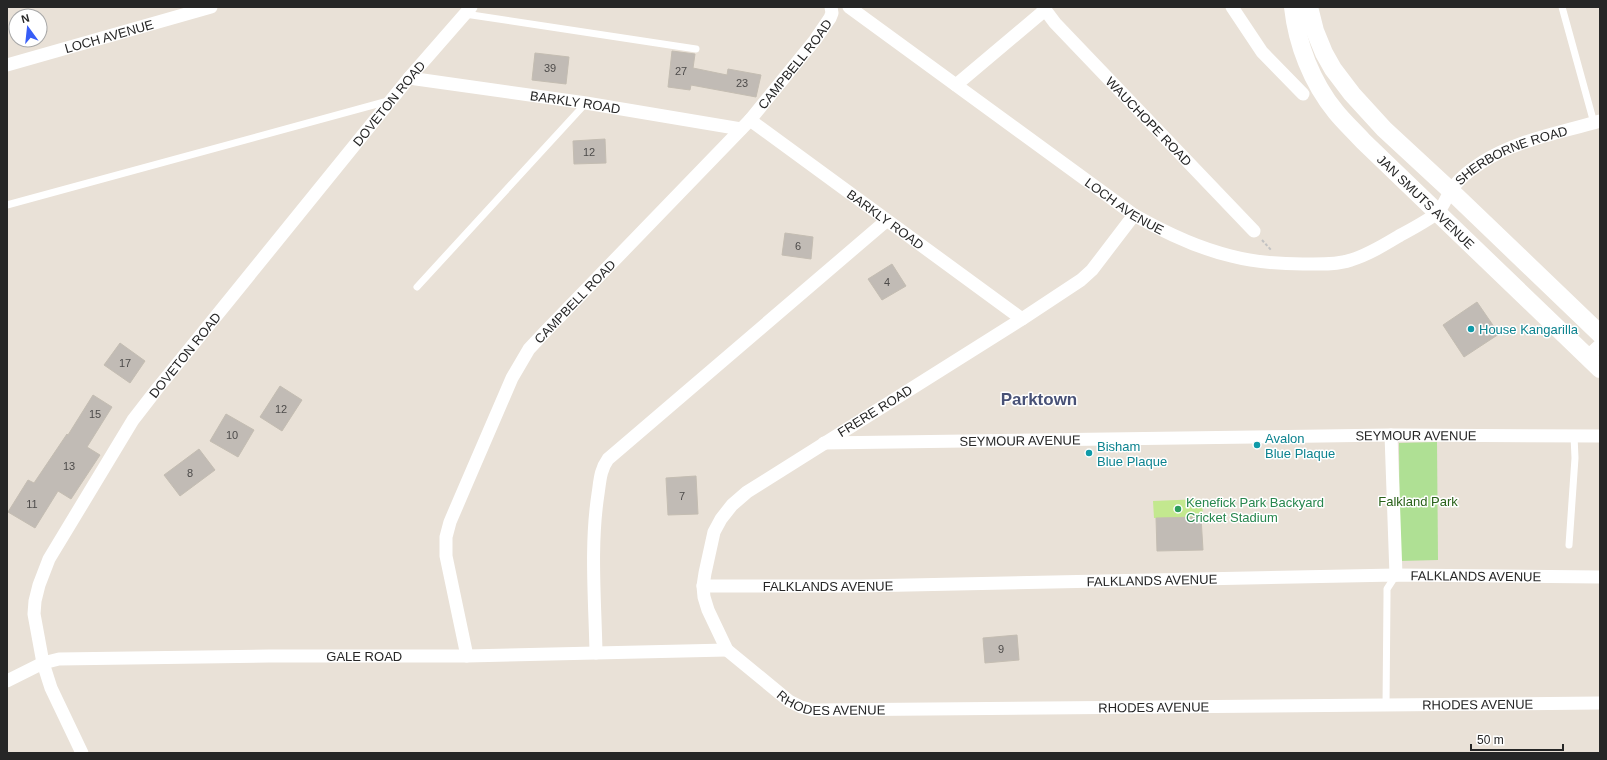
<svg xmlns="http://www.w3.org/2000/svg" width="1607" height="760" viewBox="0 0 1607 760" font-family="Arial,sans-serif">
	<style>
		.green { fill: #afe094 }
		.pitch { fill: #c3e88f }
		.building { fill: #c1bbb5; stroke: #c4bdb2 }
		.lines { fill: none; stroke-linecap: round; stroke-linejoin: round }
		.path { stroke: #c2c2c2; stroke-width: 2; stroke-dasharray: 3 2; stroke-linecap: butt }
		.lane { stroke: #fff; stroke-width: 7 }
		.street { stroke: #fff; stroke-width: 13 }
		.secondary { stroke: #fff; stroke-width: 18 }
		.culture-dot { fill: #0f9aa8; stroke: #fff; stroke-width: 1.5 }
		.leisure-dot { fill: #2e9e5b; stroke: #fff; stroke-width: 1.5 }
		.labels { text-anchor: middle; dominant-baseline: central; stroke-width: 3; stroke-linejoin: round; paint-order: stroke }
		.number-label { font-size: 11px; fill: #4d4b4a }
		.street-label { font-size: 13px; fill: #262626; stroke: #fff }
		.culture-label { font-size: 13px; fill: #0d838f; stroke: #fff; text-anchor: start }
		.park-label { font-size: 13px; fill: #296119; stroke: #fff }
		.leisure-label { font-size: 13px; fill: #27864d; stroke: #fff; text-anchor: start }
		.district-label { font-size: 17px; font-weight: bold; fill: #485176; stroke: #fff }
	</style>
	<rect width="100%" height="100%" fill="#e9e1d7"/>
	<path class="green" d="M1437 442 1438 560 1400 561 1399 443Z"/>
	<path class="pitch" d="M1202 499 1203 517H1188L1189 533 1171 518H1154L1153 501Z"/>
	<path class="building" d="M672 51 695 54 693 68 727 75 728 69 761 75 756 97 691 85 690 90 668 87Z
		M535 53 569 57 566 84 532 80Z
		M605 139 606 163 574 164 573 141Z
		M785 233 813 237 811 259 782 255Z
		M892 264 906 286 882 300 868 279Z
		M1477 302 1499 334 1464 357 1443 325Z
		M120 343 145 361 130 383 104 365Z
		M280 386 302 400 282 431 260 417Z
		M93 395 112 407 87 447 100 455 71 499 58 491 35 528 8 512 28 480 34 483 67 434 68 435Z
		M226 414 254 430 238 457 210 441Z
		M199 449 215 470 180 496 164 475Z
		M696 476 698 514 668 515 666 478Z
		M1201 517 1203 550 1157 551 1156 518Z
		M1017 635 1019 660 985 663 983 638Z"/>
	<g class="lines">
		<path class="path" d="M1262 240 1271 250"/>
		<path class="lane" d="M1562 7 1594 123
			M465 14 696 49
			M7 205 388 101
			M417 287 586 103
			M1569 545 1575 458 1574 436
			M1386 706 1387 596V589L1396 575"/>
		<g class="street">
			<path id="s1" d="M849 7 1134 215C1164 232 1197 248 1231 256 1254 262 1279 264 1303 264 1319 264 1336 265 1351 260 1368 255 1384 245 1399 236 1408 231 1431 219 1438 212 1443 207 1446 198 1450 192 1458 179 1469 171 1481 163 1516 140 1560 133 1600 121"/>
			<path id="s2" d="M1043 7 1055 23 1254 231"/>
			<path d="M1232 7 1262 52 1303 94"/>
			<path id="s3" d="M7 65 211 7"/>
			<path id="s4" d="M409 78 586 103 741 129"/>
			<path d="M956 85 1045 10"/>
			<path id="s5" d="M750 120 1022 319"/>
			<path id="s6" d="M1134 215 1092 270 1081 280 1022 319 747 492 732 505 721 519 714 532 705 573 703 586 704 597 708 610 727 650 789 701 801 707 812 710 1600 703"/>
			<path d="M1587 357 1600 345"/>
			<path d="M1391 435 1396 575"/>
			<path id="s7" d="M824 443 1391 435 1600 436"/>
			<path id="s8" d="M703 586H861L1396 575 1600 577"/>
			<path d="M596 653C595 600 590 546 598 494 600 481 600 470 608 459L886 221"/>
			<path id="s9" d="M467 656 446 556V537L450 522 465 487 512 378 529 349 544 333 750 120 815 40 830 18 832 13 831 7"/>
			<path id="s10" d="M7 681 43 663 59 659 269 656H467L727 650"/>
			<path id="s11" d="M82 753 51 688 43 663 34 614 35 601 39 585 49 559 133 420 157 389 409 78 471 7"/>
		</g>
		<g class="secondary">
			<path id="s12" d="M1293 7C1297 44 1312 83 1336 112 1344 122 1354 131 1363 141L1600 369"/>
			<path d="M1309 7 1315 31 1324 53 1333 69 1352 94 1384 129 1451 191 1600 334"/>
		</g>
	</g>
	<g class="culture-dot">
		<circle cx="1471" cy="329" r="4"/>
		<circle cx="1257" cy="445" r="4"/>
		<circle cx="1089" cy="453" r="4"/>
	</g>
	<circle class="leisure-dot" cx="1178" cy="509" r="4"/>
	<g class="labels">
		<g class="number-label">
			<text x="550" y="68">39</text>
			<text x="681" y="71">27</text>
			<text x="742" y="83">23</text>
			<text x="589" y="152">12</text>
			<text x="798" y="246">6</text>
			<text x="887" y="282">4</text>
			<text x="125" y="363">17</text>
			<text x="281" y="409">12</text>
			<text x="95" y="414">15</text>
			<text x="232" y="435">10</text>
			<text x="69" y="466">13</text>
			<text x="190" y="473">8</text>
			<text x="682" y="496">7</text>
			<text x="32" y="504">11</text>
			<text x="1001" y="649">9</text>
		</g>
		<g class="street-label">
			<text stroke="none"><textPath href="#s3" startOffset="106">LOCH AVENUE</textPath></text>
			<text stroke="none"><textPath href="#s9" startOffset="717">CAMPBELL ROAD</textPath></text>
			<text stroke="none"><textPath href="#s4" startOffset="168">BARKLY ROAD</textPath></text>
			<text stroke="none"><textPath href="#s11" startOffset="775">DOVETON ROAD</textPath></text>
			<text stroke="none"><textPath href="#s2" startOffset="156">WAUCHOPE ROAD</textPath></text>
			<text stroke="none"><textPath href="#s1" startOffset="776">SHERBORNE ROAD</textPath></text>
			<text stroke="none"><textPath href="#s12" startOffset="242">JAN SMUTS AVENUE</textPath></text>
			<text stroke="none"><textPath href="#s1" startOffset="340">LOCH AVENUE</textPath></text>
			<text stroke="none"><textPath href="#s5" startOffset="168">BARKLY ROAD</textPath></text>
			<text stroke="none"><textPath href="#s9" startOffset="393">CAMPBELL ROAD</textPath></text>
			<text stroke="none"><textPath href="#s11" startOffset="451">DOVETON ROAD</textPath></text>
			<text transform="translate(875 411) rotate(-32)">FRERE ROAD</text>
			<text stroke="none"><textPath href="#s7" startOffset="592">SEYMOUR AVENUE</textPath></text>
			<text stroke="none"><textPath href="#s7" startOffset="196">SEYMOUR AVENUE</textPath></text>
			<text stroke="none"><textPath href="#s8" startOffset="773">FALKLANDS AVENUE</textPath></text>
			<text stroke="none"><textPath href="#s8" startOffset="449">FALKLANDS AVENUE</textPath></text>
			<text stroke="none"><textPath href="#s8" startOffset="125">FALKLANDS AVENUE</textPath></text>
			<text stroke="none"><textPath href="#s10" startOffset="362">GALE ROAD</textPath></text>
			<text stroke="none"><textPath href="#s6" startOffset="779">RHODES AVENUE</textPath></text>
			<text stroke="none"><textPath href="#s6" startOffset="1427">RHODES AVENUE</textPath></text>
			<text stroke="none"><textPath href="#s6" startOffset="1103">RHODES AVENUE</textPath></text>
		</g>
		<g class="culture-label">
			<text x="1479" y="329">House Kangarilla</text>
			<text x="1265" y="438">Avalon<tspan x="1265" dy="15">Blue Plaque</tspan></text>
			<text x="1097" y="446">Bisham<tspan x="1097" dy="15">Blue Plaque</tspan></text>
		</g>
		<g class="park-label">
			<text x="1418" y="501">Falkland Park</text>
		</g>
		<g class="leisure-label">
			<text x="1186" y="502">Kenefick Park Backyard<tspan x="1186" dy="15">Cricket Stadium</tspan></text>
		</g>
		<g class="district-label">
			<text x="1039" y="399">Parktown</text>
		</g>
	</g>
	<rect width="1607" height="760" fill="none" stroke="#262626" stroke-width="16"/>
	<g transform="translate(28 28) rotate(345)"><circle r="19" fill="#ffffff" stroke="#a8a8a8"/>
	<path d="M0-3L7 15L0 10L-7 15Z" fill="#375df7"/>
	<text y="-6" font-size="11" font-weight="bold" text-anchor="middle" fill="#262626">N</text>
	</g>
	<path d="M1471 744v6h92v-6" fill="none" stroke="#262626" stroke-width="2"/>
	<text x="1477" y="744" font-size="12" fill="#262626" stroke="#ffffff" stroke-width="3" paint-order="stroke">50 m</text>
</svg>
